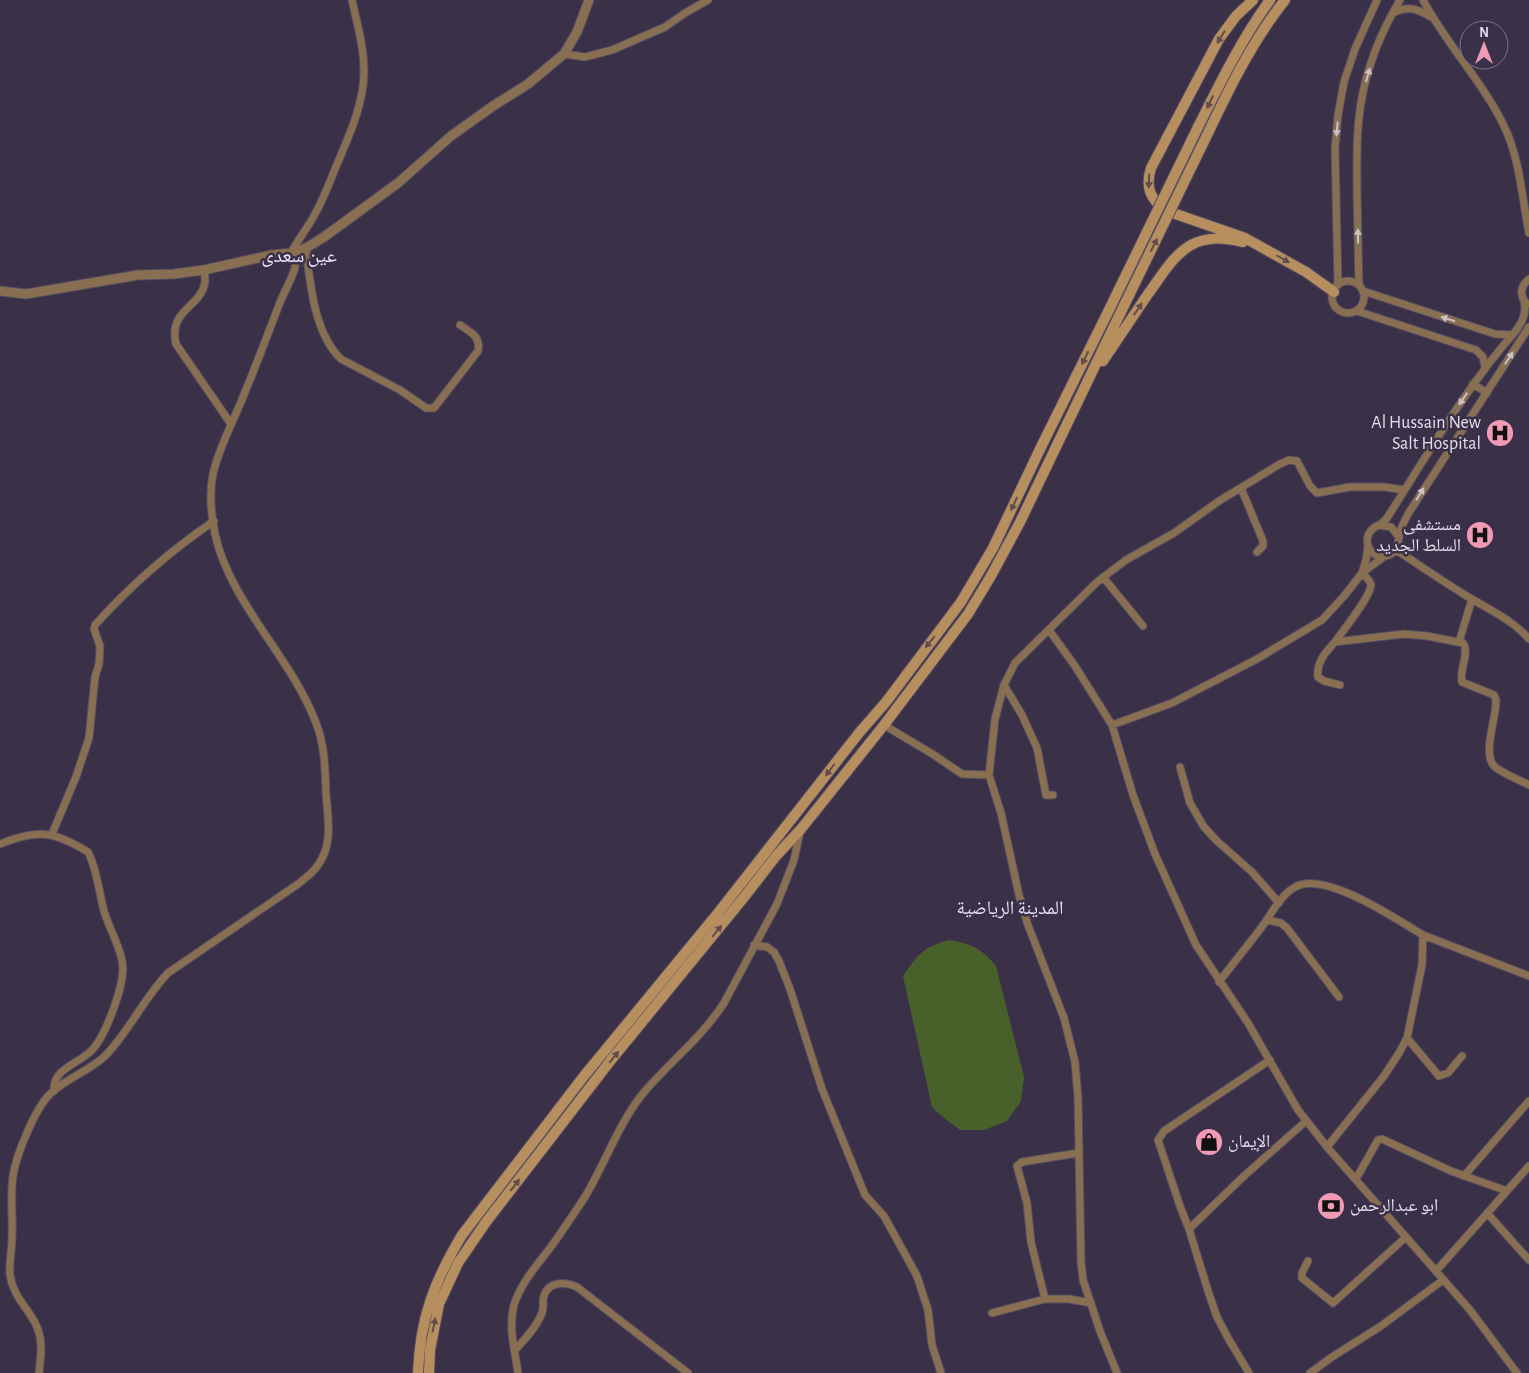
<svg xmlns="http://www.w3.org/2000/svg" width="1529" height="1373" viewBox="0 0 1529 1373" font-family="'Alegreya Sans','Noto Naskh Arabic',sans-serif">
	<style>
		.garden { fill: #48612b }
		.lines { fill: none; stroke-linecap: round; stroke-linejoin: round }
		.minor-casing { stroke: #554c62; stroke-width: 9 }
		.tertiary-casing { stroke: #554c62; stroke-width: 11 }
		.secondary-casing { stroke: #554c62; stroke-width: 12 }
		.minor { stroke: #886f51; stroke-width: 7 }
		.tertiary { stroke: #886f51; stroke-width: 9 }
		.secondary { stroke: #b78f5e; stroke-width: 10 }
		.secondary-bridge-casing { stroke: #554c62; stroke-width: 12; stroke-linecap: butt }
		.secondary-bridge { stroke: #b78f5e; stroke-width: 10 }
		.oneway { fill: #604c4f }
		.oneway2 { fill: #ccc2c6 }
		.labels { text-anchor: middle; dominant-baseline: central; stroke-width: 5; stroke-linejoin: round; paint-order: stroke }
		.poi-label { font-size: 18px; fill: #e3dded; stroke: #3a3048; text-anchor: end }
		.neighbourhood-label { font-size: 19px; fill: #eadefd; stroke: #3a3048 }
		.quarter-label { font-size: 20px; fill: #eadefd; stroke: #3a3048 }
	</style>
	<rect width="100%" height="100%" fill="#3a3048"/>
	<path class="garden" d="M949 940C972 944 981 948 996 966L1024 1077 1021 1101 1007 1121 984 1130H960L944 1118 932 1107 903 976C918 954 923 947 949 940Z"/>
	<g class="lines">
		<defs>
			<path id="minor" d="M1423 0C1446 44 1483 82 1504 126 1520 159 1522 198 1529 233
				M1393 13C1407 5 1418 9 1431 17
				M564 54 585 57 612 50 665 27 685 13 708 0
				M306 248C310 283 314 333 341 359L400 390 426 408H434L478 351C481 336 470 332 460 325
				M204 270C205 273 205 278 205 282 201 308 168 309 176 344L231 424
				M1332 297a16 16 0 1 1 32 0a16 16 0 1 1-32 0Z
				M1338 285 1335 148 1338 115 1344 82 1355 49 1377 0
				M1359 285C1358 255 1358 224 1357 194 1357 163 1356 133 1361 103 1367 66 1381 32 1400 0
				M1363 291 1495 334 1512 335
				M1527 304C1519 296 1520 286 1529 279
				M1357 311 1476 350 1483 357 1485 367
				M1473 384 1487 393
				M1241 488 1263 541V546L1257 552
				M1380 525 1387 518C1424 460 1458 401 1502 347 1513 334 1529 320 1524 301
				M1399 537 1391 527 1379 525C1357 534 1369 563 1389 555 1400 551 1397 541 1400 532 1402 525 1405 520 1408 514L1529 327
				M1396 550C1418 564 1439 579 1462 593 1485 608 1511 618 1529 639
				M1362 573C1365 576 1370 580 1371 585 1371 596 1342 632 1335 642L1404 634 1427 636 1463 643C1470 653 1459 670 1462 682L1494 695 1496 700C1497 716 1482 753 1494 766 1501 773 1520 780 1529 785
				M1362 573 1385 556
				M1103 577 1143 626
				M1049 630 1075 666 1112 725 1133 795 1155 854 1196 945 1248 1023 1298 1110 1327 1147 1470 1310 1517 1373
				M1335 642C1326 652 1316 662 1318 677L1324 681 1340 685
				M1459 642 1472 599
				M1004 685 1022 715 1037 748 1046 795H1053
				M884 725 934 755 962 774 989 775
				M1112 725 1172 703 1257 659 1322 620 1345 595 1362 573 1366 560 1368 546
				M1180 767 1190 803 1204 827 1217 841 1252 872 1279 903
				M52 834 76 777 89 738 95 677 99 664 100 646 94 629 95 625C130 586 170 551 214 521
				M0 844C38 829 54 831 88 852 97 869 99 892 104 911 109 928 119 944 122 961 127 981 106 1034 93 1049 80 1064 52 1068 54 1091
				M1267 920 1281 923 1287 928 1339 997
				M754 945 767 947 774 952 779 961 790 989 822 1089 865 1195 884 1216 917 1276 928 1310 932 1345 941 1373
				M1219 982C1234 962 1250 943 1264 924 1273 911 1282 893 1297 886 1327 872 1396 919 1423 935
				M1407 1038 1439 1076 1448 1073 1462 1056
				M1327 1147 1384 1076 1399 1053 1407 1038 1422 965 1423 935 1529 976
				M1464 1176 1529 1101
				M1356 1179 1378 1140 1382 1139 1451 1171 1507 1191
				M1487 1213 1529 1260
				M1189 1229 1244 1176 1306 1121
				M1308 1261 1302 1273V1278L1333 1303 1406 1237
				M1436 1271 1529 1166
				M1045 1299 1031 1242 1027 1203 1017 1166 1022 1162 1078 1153
				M992 1313 1045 1299H1069L1091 1303
				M515 1350C524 1340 536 1328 541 1315 544 1311 543 1305 543 1300 546 1281 564 1281 577 1287L688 1373
				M39 1373C41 1355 44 1338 34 1321 25 1305 13 1295 10 1275 9 1262 12 1249 12 1237 13 1217 10 1196 13 1176 16 1155 35 1109 50 1094 66 1078 90 1071 106 1055 130 1030 144 998 168 973L298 884C304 879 310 875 315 869 334 847 328 820 326 793 325 769 325 745 316 723 292 658 230 603 215 534 211 514 209 493 213 474 219 447 233 422 243 397 256 366 267 336 279 305 282 296 294 275 295 267 295 262 293 257 291 253 298 239 308 228 315 214 323 200 329 184 335 169 348 138 364 105 364 71 364 46 357 24 352 0
				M518 1373C515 1351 508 1327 514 1305 521 1282 539 1263 553 1244 563 1230 573 1215 583 1200 605 1165 618 1123 645 1091 671 1061 702 1037 724 1003L777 904 794 860 800 832
				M1117 1373 1100 1331 1083 1280 1081 1261 1078 1098 1075 1062 1064 1018 1028 925 1019 895 1001 813 989 775 995 719 1004 685 1015 663 1097 582 1126 560 1174 533 1219 501 1280 464 1289 460 1297 461 1310 486 1317 493 1350 487H1385L1404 490
				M1249 1373 1228 1338 1217 1317 1209 1294 1189 1229 1180 1206 1158 1140 1164 1131 1270 1060
				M1310 1373 1332 1357 1381 1326 1443 1280"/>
			<path id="tertiary" d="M0 291 26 294 138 275 174 274 204 270 271 255 291 253 306 248 324 237 398 183 451 136 493 106 528 84 559 58 564 54 577 32 589 0"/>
			<path id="secondary" d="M1253 0 1236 16 1219 39 1151 168C1145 187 1150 200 1167 211L1245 238 1306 272 1334 292
				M1198 127C1220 83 1241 40 1270 0
				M1209 131C1231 85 1253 40 1285 0
				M1103 361C1118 339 1133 316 1148 294 1161 277 1172 256 1191 245 1208 236 1225 238 1243 242
				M418 1373C420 1318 434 1282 462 1235L584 1076 718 913 859 733 886 702 961 602 993 548 1042 445 1107 314
				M429 1373 430 1350 439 1304 458 1263 486 1222 611 1060 745 896 776 856 801 829 884 725 968 614 991 576 1020 522 1117 320"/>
		</defs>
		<use href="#minor" class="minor-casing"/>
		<use href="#tertiary" class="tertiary-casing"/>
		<use href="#secondary" class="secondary-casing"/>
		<use href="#minor" class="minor"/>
		<use href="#tertiary" class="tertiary"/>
		<use href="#secondary" class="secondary"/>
		<defs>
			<path id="secondary-bridge" d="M1107 314 1198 127
				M1117 320 1209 131"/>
		</defs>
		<use href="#secondary-bridge" class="secondary-bridge-casing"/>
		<use href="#secondary-bridge" class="secondary-bridge"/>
	</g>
	<defs><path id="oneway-solid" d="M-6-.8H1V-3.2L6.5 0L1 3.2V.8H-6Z" transform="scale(1.25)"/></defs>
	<g class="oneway">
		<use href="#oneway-solid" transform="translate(1221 37) rotate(122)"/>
		<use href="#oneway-solid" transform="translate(1210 102) rotate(115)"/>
		<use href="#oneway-solid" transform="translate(1149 181) rotate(91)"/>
		<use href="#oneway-solid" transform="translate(1154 245) rotate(-63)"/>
		<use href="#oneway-solid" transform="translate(1283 259) rotate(30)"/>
		<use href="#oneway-solid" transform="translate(1138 309) rotate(-55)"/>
		<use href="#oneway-solid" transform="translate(1085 358) rotate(117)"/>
		<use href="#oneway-solid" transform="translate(1014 504) rotate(115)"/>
		<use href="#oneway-solid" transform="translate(930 642) rotate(129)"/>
		<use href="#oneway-solid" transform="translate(830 770) rotate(127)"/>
		<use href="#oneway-solid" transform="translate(717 931) rotate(-51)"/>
		<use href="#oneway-solid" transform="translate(614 1057) rotate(-51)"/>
		<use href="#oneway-solid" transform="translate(515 1185) rotate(-52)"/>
		<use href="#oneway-solid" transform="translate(434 1325) rotate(-78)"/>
	</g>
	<g class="oneway2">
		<use href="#oneway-solid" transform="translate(1368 75) rotate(-74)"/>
		<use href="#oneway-solid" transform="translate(1337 129) rotate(95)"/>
		<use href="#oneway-solid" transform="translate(1358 236) rotate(-91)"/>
		<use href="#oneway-solid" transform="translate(1448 319) rotate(-162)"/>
		<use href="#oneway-solid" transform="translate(1509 358) rotate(-57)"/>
		<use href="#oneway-solid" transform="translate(1463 399) rotate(124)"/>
		<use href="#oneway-solid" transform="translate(1420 494) rotate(-58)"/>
	</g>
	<defs>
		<symbol id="hospital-disc" viewBox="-11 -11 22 22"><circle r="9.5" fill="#f09ab5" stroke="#3a3048"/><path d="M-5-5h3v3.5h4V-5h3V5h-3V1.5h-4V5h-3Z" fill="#111"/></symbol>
		<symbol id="shop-disc" viewBox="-11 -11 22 22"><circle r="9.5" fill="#f09ab5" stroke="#3a3048"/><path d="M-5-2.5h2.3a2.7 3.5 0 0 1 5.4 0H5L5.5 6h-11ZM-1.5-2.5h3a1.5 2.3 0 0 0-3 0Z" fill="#111"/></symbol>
		<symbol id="bank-disc" viewBox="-11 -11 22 22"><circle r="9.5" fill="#f09ab5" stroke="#3a3048"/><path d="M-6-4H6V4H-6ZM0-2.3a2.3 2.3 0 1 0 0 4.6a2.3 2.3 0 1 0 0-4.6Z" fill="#111"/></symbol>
	</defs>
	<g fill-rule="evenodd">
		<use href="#hospital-disc" x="1484" y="417" width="32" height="32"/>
		<use href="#hospital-disc" x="1464" y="519" width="32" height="32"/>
		<use href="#shop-disc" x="1193" y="1126" width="32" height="32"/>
		<use href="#bank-disc" x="1315" y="1190" width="32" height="32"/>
	</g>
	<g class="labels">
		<g class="poi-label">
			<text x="1481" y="423">Al Hussain New<tspan x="1481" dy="21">Salt Hospital</tspan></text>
			<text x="1461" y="525">مستشفى<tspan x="1461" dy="21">السلط الجديد</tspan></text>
			<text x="1228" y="1142" text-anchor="start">الإيمان</text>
			<text x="1350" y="1206" text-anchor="start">ابو عبدالرحمن</text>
		</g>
		<g class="neighbourhood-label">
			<text x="1010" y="908">المدينة الرياضية</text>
		</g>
		<g class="quarter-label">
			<text x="299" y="256">عين سعدى</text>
		</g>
	</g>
	<g transform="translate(1484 45)"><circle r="24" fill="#3a3048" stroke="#7e758a"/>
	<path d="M0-4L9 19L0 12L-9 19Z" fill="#f09ab5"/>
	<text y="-8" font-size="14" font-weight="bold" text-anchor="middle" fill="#e3dded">N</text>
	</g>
</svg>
